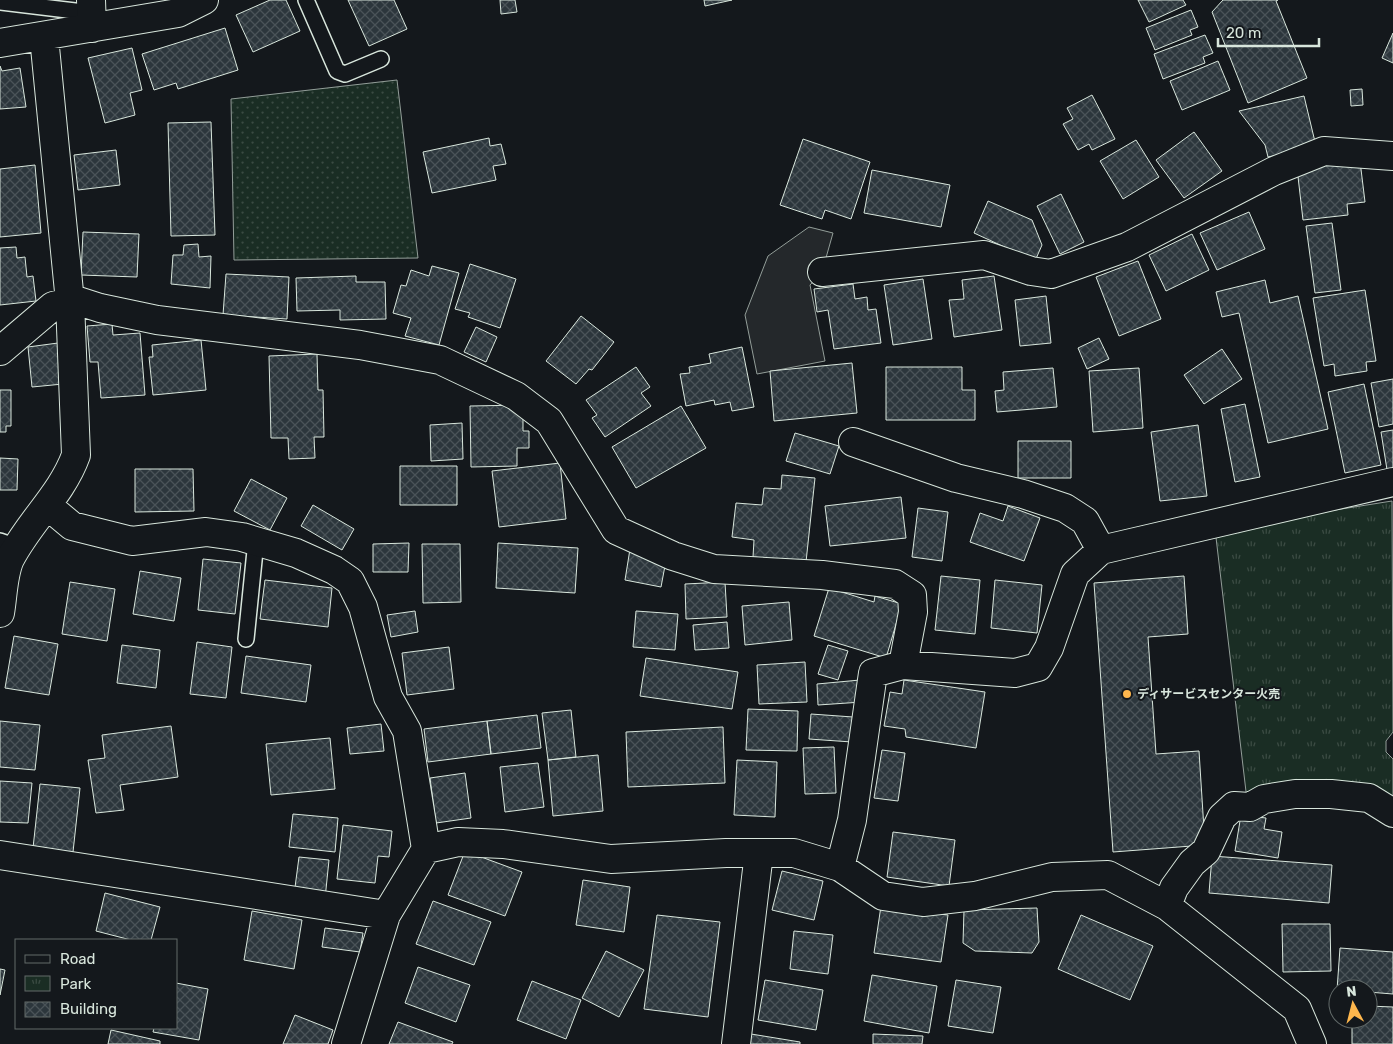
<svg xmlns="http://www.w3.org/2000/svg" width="1393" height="1044" viewBox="0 0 1393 1044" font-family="Rubik,'Noto Sans JP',sans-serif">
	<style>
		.grass { fill: url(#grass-dots); stroke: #939e99 }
		.park { fill: url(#park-tufts); stroke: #939e99 }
		.parking { fill: #24282b; stroke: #939e99 }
		.building { fill: url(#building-cross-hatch); stroke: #d8e6dc }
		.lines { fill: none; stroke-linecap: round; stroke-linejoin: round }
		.service-casing { stroke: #d8e6dc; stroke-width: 18 }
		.minor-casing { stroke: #d8e6dc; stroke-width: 30 }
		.service { stroke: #14181c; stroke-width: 15 }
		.minor { stroke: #14181c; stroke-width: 28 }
		.poi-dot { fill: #ffb74d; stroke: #14181c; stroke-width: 2 }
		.labels { text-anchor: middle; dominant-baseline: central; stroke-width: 4; stroke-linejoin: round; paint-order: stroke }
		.poi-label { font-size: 12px; font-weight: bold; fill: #d8e6dc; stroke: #14181c; text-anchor: start }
	</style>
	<defs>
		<pattern id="grass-dots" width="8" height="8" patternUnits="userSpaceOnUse" patternTransform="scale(1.25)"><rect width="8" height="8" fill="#1a2d24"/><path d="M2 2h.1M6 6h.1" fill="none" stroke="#3b4b43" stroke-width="1.8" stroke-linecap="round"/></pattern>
		<pattern id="park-tufts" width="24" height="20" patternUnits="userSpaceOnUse" patternTransform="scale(1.25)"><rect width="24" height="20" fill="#1a2d24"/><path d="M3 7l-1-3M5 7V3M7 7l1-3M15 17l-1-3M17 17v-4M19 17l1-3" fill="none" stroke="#3b4b43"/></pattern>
		<pattern id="building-cross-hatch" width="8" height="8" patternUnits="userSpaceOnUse" patternTransform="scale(1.25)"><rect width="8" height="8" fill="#2c363c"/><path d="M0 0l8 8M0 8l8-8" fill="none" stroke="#4a5358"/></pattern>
	</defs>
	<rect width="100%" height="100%" fill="#14181c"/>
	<path class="grass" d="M397 80 418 258 234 260 231 99Z"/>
	<path class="park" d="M1392 501 1393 732 1386 741V752L1393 759V805L1247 800 1215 529Z"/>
	<path class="parking" d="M809 227 833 233 822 272 810 285 825 361 757 374 745 315 768 256Z"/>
	<path class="building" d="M270 0H286L300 31 253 52 236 15Z
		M348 0H394L407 29 369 46Z
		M500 0H515L517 12 501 14Z
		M704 0H732L705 6Z
		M1138 0H1183L1186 5 1149 22Z
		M1223 0H1278L1276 1 1307 78 1248 103 1212 12Z
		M1191 10 1198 27 1190 30 1192 35 1155 50 1146 28Z
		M225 28 238 70 178 89 176 83 154 90 142 54Z
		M1393 33V63L1382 58Z
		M1205 35 1213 53 1203 57 1205 63 1163 79 1154 54Z
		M132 48 142 90 130 93 135 115 105 123 88 58Z
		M1218 61 1230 90 1182 110 1170 81Z
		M0 66 2 71 20 68 26 107 0 109Z
		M1362 89 1363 105 1351 106 1350 90Z
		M1092 95 1115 139 1092 150 1089 144 1078 150 1063 124 1073 119 1067 108Z
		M1304 96 1316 146 1268 157 1265 145 1239 111Z
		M211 122 215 235 171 236 168 123Z
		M1194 132 1222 171 1184 198 1156 160Z
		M489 138 490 146 501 144 506 164 493 166 496 180 432 193 423 152Z
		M803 139 870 162 851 219 825 210 822 219 780 205Z
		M1136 140 1159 177 1123 199 1100 161Z
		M116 150 120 185 78 190 74 155Z
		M1360 161 1365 202 1347 204 1348 215 1303 220 1297 168Z
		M35 165 41 233 0 237V169Z
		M872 170 950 185 941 227 864 213Z
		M1061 194 1084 242 1060 254 1037 206Z
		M988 201 1032 220 1042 245 1035 261 974 233Z
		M1249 212 1265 249 1217 270 1200 233Z
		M1332 223 1341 290 1315 293 1306 226Z
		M83 232 139 234 137 277 81 275Z
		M1192 234 1209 270 1166 291 1149 255Z
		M198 244 199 257 211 256 210 288 171 284 173 255H183L184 245Z
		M16 247 17 258 25 257 27 277 33 276 36 301 0 305V248Z
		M1138 261 1161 319 1119 336 1096 277Z
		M470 264 516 279 500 328 468 317 470 313 455 309Z
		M432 266 459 273 439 345 405 336 411 318 393 313 401 285 406 286 411 270 429 276Z
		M226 274 289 277 287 319 223 315Z
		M356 276V282H385L386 319 340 320V310L297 311 296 278Z
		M994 276 1002 330 954 337 949 300 964 299 962 280Z
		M923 279 932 339 893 345 884 285Z
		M1265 280 1270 303 1298 296 1328 429 1268 443 1239 313 1222 317 1216 292Z
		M853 284 855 299 867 297 868 310 876 309 881 343 834 349 828 310 817 312 814 289Z
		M1365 290 1376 361 1366 362 1367 371 1335 376 1334 364 1324 366 1313 298Z
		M1046 296 1051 343 1020 346 1015 300Z
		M581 316 614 342 592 370 589 369 576 384 546 361Z
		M112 324 113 335 140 333 145 395 101 398 98 362H90L87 326Z
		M476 327 497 337 486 362 464 352Z
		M1099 338 1109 359 1087 369 1078 348Z
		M201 340 206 390 153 395 149 357H153L152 345Z
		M58 343 63 384 32 387 28 347Z
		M742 347 754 407 732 411 730 402 715 405 714 400 686 406 680 374 690 373 689 367 711 363 709 354Z
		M1222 349 1242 379 1204 404 1184 375Z
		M317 354 318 390H323L324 437H314L315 458 289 459 288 438H271L269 356Z
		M852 363 857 413 774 421 770 371Z
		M636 367 650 387 641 393 651 406 605 437 592 418 597 415 586 400Z
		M886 367H962V390H975V420H886Z
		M1053 368 1057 407 997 412 995 391 1004 390 1003 372Z
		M1139 368 1143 428 1093 432 1089 371Z
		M1393 379V424L1379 427 1371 383Z
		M1364 384 1381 465 1345 473 1328 392Z
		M0 390H11V426H6V432H0Z
		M1245 404 1260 477 1235 482 1221 409Z
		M523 405V431H529V448H517V466L471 467 470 406Z
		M681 406 706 448 636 488 612 447Z
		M462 423 463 459 431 461 430 425Z
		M1198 425 1207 496 1160 501 1151 432Z
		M1393 430V475L1388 476 1381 432Z
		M795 433 839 446 830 474 786 461Z
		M1018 441H1071V478H1018Z
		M0 458 18 459 17 490H0Z
		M560 463 566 519 499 527 492 471Z
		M400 466H457V505H400Z
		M135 469H193L194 511 135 512Z
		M782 475 815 478 806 562 753 557 754 540 732 537 736 503 762 505 764 488 781 489Z
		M251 479 287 498 270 530 234 511Z
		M901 497 906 538 830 546 825 506Z
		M313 505 354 529 342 550 301 526Z
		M1008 506 1040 518 1024 561 970 542 980 513 1003 521Z
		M918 508 948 512 942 561 912 557Z
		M409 543 408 572H373V544Z
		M498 543 578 548 575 593 496 588Z
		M422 544H460L461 602 423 603Z
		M630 549 667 555 661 587 625 580Z
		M203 559 241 563 235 614 198 610Z
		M140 571 181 578 174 621 133 614Z
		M941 576 980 580 975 634 935 630Z
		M1184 576 1188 634 1148 637 1156 754 1199 751 1205 845 1113 852 1094 583Z
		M265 580 332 588 328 627 260 619Z
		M995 580 1042 585 1037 633 991 628Z
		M70 582 115 589 107 641 62 634Z
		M725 582 727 617 686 619 685 584Z
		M829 588 874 602 875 596 902 604 886 658 814 636Z
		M789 602 792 640 745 645 742 606Z
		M415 611 418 632 391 637 387 615Z
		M636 611 678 614 675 650 633 647Z
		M727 622 729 648 695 650 693 625Z
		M14 636 58 644 49 695 5 688Z
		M197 642 232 647 226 698 190 694Z
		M122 645 160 650 156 688 117 683Z
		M828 645 848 651 838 680 818 674Z
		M449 647 454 689 407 695 402 653Z
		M246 656 311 665 306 702 241 693Z
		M646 658 738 672 732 709 640 696Z
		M805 662 807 702 759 704 757 665Z
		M860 680 862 702 818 705 817 684Z
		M904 680 985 692 976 748 906 737 905 729 884 726 890 692 902 694Z
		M748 709 798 711 797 751 746 750Z
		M571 710 576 757 548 760 542 713Z
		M811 714 853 717 852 742 809 739Z
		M537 715 541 748 491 754 487 721Z
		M0 721 40 725 35 770 0 767Z
		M487 721 491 754 428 762 424 729Z
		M381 724 384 751 350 754 347 728Z
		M171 726 178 777 120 785 124 810 96 813 88 760 105 758 102 735Z
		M723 727 725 783 628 787 626 732Z
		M330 738 335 789 271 795 266 744Z
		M834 747 836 793 805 794 803 748Z
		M882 750 905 753 898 801 874 798Z
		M598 755 603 811 553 816 548 760Z
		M737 760 777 762 775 817 734 815Z
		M538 763 544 807 505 812 500 767Z
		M465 773 471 818 436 823 430 778Z
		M0 781 32 783 28 823 0 822Z
		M40 784 80 788 73 852 33 848Z
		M293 814 338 818 335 852 289 847Z
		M1241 815 1266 818 1264 829 1282 832 1278 858 1235 851Z
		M343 825 392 831 389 857 378 856 375 883 337 879Z
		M893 832 955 840 949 886 887 877Z
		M465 851 522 872 505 916 448 895Z
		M1212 856 1332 865 1329 903 1209 893Z
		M299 857 329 860 325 899 294 895Z
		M782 871 823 881 814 920 772 910Z
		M583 880 630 887 624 932 576 925Z
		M105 893 160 907 151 940H131L96 931Z
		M433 901 491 922 474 965 416 944Z
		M881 906 948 915 941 962 874 953Z
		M1037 908 1039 942 1032 953 975 951 963 943 964 910Z
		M252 911 302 920 294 969 244 960Z
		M657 915 720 922 708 1017 644 1009Z
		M1081 915 1153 946 1130 1000 1058 969Z
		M1282 924H1330L1331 971 1283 972Z
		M325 928 363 933 360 952 322 947Z
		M794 931 833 935 828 974 790 969Z
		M1340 948 1393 952V994L1368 992V989L1337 990Z
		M606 951 644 970 619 1017 582 998Z
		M418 967 470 985 456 1022 405 1003Z
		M0 969 5 970 0 995Z
		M872 975 937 986 929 1033 864 1021Z
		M765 980 823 990 816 1030 758 1020Z
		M956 980 1001 987 993 1033 948 1026Z
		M532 981 581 1000 566 1039 517 1020Z
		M176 983 208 989 199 1040 153 1032 154 1028H176Z
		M1368 1006 1393 1007V1044H1352V1019H1368Z
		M295 1015 333 1030 328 1044H283Z
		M398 1022 453 1042 452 1044H389Z
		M111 1030 160 1041V1044H108Z
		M751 1034 800 1042V1044H750Z
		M873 1034 923 1036 922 1044H873Z"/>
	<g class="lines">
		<defs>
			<path id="service" d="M306 0 337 71 345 74 381 59
				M0 2 92 13
				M0 541 17 547
				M246 639 256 541"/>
			<path id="minor" d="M91 0 92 28
				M0 43 178 13 204 0
				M822 272 984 255 1031 271 1051 274 1127 247 1274 171 1324 151 1393 156
				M69 298 100 308 157 320 360 345 440 360 516 396 549 421 616 530 673 556 714 569 822 575 895 584 912 595 913 612 903 665
				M0 351 53 306 70 302
				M853 442 956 478 1023 494 1065 508 1085 521 1101 550
				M48 506 72 526 132 541 206 532 242 537 296 553 334 570 350 581 363 607 388 697 407 731 426 849
				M0 613C3 596 3 574 10 559 29 522 62 494 76 455L70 302 44 37
				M0 855 386 915 426 849 458 842 503 844 611 859 726 853H794L840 867 883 896 923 902 975 896 1052 877 1108 875 1167 906 1297 1009 1312 1044
				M840 867 852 820 873 673 903 665 1015 673 1038 667 1049 648 1075 574 1101 550 1393 482
				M1167 906 1174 888 1192 863 1206 851 1222 817 1234 806 1250 807 1264 799 1295 794H1331L1369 798 1393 813
				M346 1044 386 915
				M736 1044 759 853"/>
		</defs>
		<use href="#service" class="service-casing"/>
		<use href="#minor" class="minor-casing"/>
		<use href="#service" class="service"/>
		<use href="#minor" class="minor"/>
	</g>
	<circle class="poi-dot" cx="1127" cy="694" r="5"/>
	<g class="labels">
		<g class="poi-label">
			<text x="1137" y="694">ディサービスセンター火売</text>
		</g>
	</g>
	<rect x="15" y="939" width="162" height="90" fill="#14181c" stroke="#626a69"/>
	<rect x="25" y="955" width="25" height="8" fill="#14181c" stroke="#626a69"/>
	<text x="60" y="964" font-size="15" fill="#d8e6dc">Road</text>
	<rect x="25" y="976" width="25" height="15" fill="url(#park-tufts)" stroke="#626a69"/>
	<text x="60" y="989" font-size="15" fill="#d8e6dc">Park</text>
	<rect x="25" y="1002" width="25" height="15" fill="url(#building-cross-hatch)" stroke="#626a69"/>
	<text x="60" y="1014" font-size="15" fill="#d8e6dc">Building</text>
	<g transform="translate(1353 1004) rotate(353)"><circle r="24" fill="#14181c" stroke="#626a69"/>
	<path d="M0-4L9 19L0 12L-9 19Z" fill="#ffb74d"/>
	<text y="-8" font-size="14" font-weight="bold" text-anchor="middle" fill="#d8e6dc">N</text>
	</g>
	<path d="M1218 38v8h101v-8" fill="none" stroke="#d8e6dc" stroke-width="2.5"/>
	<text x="1226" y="38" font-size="15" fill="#d8e6dc" stroke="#14181c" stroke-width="4" paint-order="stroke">20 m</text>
</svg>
